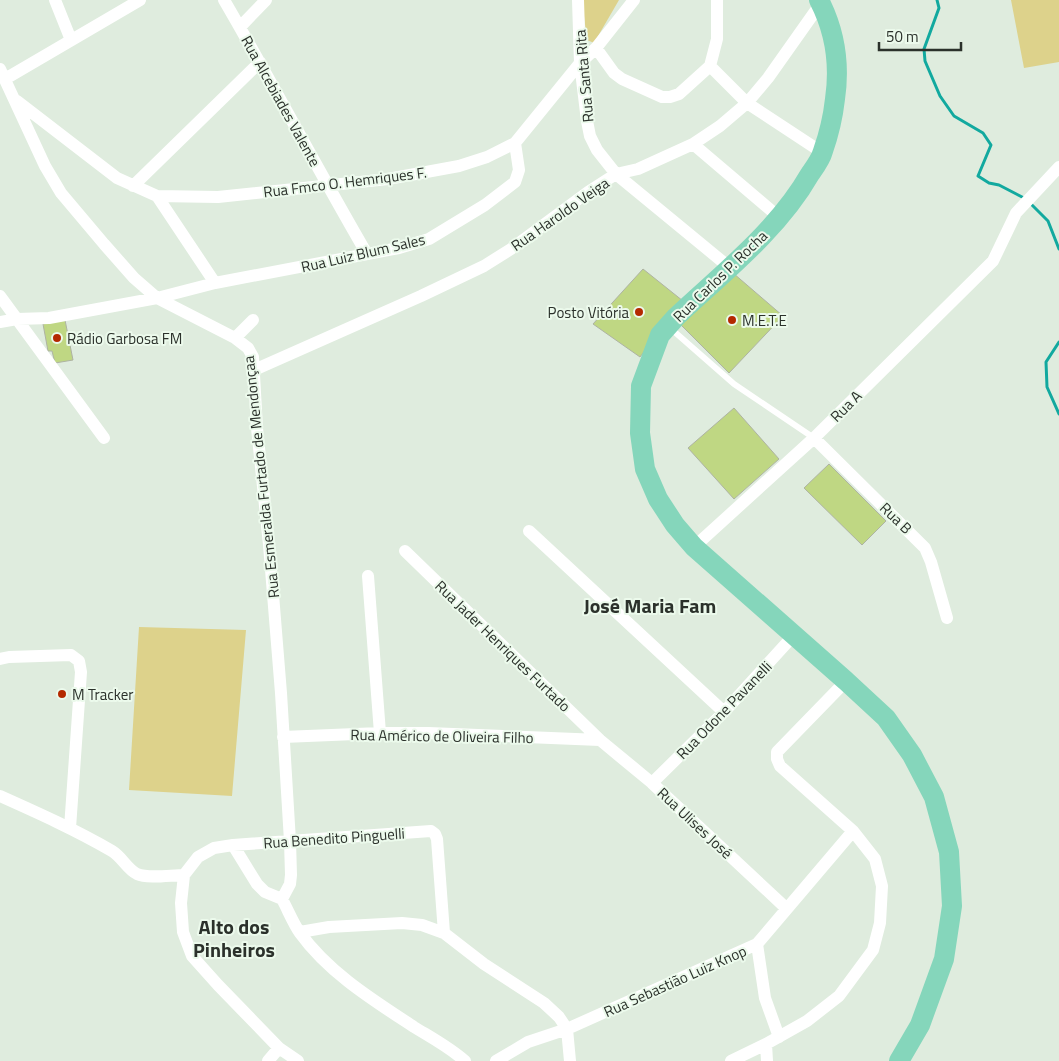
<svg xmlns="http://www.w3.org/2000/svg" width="1059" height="1061" viewBox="0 0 1059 1061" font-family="'Titillium Web',sans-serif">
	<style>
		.green { fill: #ddd28b }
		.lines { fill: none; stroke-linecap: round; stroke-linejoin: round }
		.stream { stroke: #12a99f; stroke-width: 3 }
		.building { fill: #bfd783; stroke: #aeb3a3 }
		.service { stroke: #fff; stroke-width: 6 }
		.minor { stroke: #fff; stroke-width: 12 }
		.primary { stroke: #85d6bb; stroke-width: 20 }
		.poi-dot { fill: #b42900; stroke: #ecfaec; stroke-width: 2 }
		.labels { text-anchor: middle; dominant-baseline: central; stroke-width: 4; stroke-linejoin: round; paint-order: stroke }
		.street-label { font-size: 15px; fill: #2b312b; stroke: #ecfaec }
		.poi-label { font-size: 15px; fill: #2b312b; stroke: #ecfaec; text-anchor: start }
		.district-label { font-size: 20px; font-weight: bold; fill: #2b312b; stroke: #ecfaec }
	</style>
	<rect width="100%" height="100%" fill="#dfecde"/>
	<path class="green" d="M582 0H619L594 43 587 40Z
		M1011 0H1059V62L1024 68Z
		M139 627 246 630 232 796 129 790Z"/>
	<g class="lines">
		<path class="stream" d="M937 0 939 8 924 49 925 61 940 96 954 116 983 133 991 145 978 176 989 183 999 185 1024 198
			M1029 202 1048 221 1059 249
			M1059 342 1046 362 1047 387 1059 414"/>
	</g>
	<path class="building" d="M643 269 683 301 640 357 593 324Z
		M733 273 783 316 729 373 680 324Z
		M65 320 73 360 55 363 52 351H48L43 324Z
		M734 408 779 459 734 499 688 448Z
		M829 464 886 521 862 545 804 488Z"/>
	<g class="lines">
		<path class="service" d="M669 327 734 384 814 438"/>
		<path class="minor" d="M55 0 71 40
			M224 0C273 84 318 170 367 254
			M578 0 580 63 587 121 590 136 597 150 616 174 729 267
			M717 0V39L710 66 747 103 823 153
			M240 27 266 0
			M596 48 614 73 622 79 662 97H670L679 94 710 66
			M0 69 45 166 61 193 104 244 134 278 157 298 235 338 248 348 253 357 257 428 269 545 281 693 290 841 291 875 290 884 282 899
			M5 79 140 0
			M17 101 117 178 157 196 218 197 388 179 459 166 487 157 515 143 580 63 596 48 634 0
			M693 144 780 218
			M133 186 260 62
			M157 196 215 283
			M0 296 104 438
			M0 322 17 319 49 318 157 298 215 283 399 248 429 239 485 205 515 182 519 170 515 143
			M235 338 253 320
			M254 370 421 296 484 266 511 249 588 192 616 174 638 169 693 144 720 126 747 103 768 78 821 3
			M814 438 925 548 931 562 947 618
			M529 531 724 712
			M694 547 814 438 993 261 1016 213 1059 167
			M405 551 600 740 652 783 787 909
			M368 576 380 733
			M0 659 9 657 71 655 79 661 81 672 70 828
			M283 737 380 733H428L600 740
			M652 783 724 712 794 635
			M0 796C38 813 76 830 112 851 122 857 127 869 137 874 148 879 171 875 184 875
			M233 845 257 884 265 892 282 899
			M282 899C288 910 293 923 300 933 329 973 373 1000 414 1027 432 1038 449 1047 465 1061
			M300 932 329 927 402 923 422 925 444 933 484 964 544 1003 559 1017 567 1029 570 1061
			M757 944 765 998 779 1037
			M766 1044 767 1061
			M268 1061 279 1048
			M298 1061 279 1048 218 985 192 956 183 932 181 903 184 875 198 857 214 848 233 845 431 831 435 834 437 839 444 933
			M496 1061 528 1042 567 1029 757 944 853 831
			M731 1061 766 1044 807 1021 839 996 873 950 880 923 882 886 875 859 853 831 780 766 777 759V752L846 681"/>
		<path class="primary" d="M819 0C835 31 840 65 835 99 833 117 829 134 823 151 821 159 815 167 810 174 778 230 723 273 676 317L660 335 641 386 640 433 645 469 658 499 675 525 694 547 846 681 886 718 912 755 934 797 949 852 952 906 944 959 920 1025 899 1061"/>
	</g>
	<g class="poi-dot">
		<circle cx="639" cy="312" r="5"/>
		<circle cx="732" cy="320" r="5"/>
		<circle cx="57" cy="338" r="5"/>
		<circle cx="62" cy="694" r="5"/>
	</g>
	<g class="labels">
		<g class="street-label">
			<text transform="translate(584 76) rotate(-95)">Rua Santa Rita</text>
			<text transform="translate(281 101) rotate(61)">Rua Alcebiades Valente</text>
			<text transform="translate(345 182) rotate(-7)">Rua Fmco O. Hemriques F.</text>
			<text transform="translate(560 214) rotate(-35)">Rua Haroldo Veiga</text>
			<text transform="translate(363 253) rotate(-13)">Rua Luiz Blum Sales</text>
			<text transform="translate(720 276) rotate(-44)">Rua Carlos P. Rocha</text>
			<text transform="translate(846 406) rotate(-45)">Rua A</text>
			<text transform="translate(261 477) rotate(-96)">Rua Esmeralda Furtado de Mendonçaa</text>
			<text transform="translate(896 518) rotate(44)">Rua B</text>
			<text transform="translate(503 646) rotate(44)">Rua Jader Henriques Furtado</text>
			<text transform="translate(724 710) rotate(-46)">Rua Odone Pavanelli</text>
			<text transform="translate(442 736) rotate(1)">Rua Américo de Oliveira Filho</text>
			<text transform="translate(695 823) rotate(43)">Rua Ulises José</text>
			<text transform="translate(334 838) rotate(-4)">Rua Benedito Pinguelli</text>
			<text transform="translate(675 981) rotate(-24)">Rua Sebastião Luiz Knop</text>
		</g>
		<g class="poi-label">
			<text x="629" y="312" text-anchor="end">Posto Vitória</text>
			<text x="742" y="320">M.E.T.E</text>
			<text x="67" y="338">Rádio Garbosa FM</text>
			<text x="72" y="694">M Tracker</text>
		</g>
		<g class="district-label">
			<text x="650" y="605">José Maria Fam</text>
			<text x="234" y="926">Alto dos<tspan x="234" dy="23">Pinheiros</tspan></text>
		</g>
	</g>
	<path d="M879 42v8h82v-8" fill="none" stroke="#2b312b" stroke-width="2.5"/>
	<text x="886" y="42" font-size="15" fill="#2b312b" stroke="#ecfaec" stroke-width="4" paint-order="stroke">50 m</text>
</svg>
